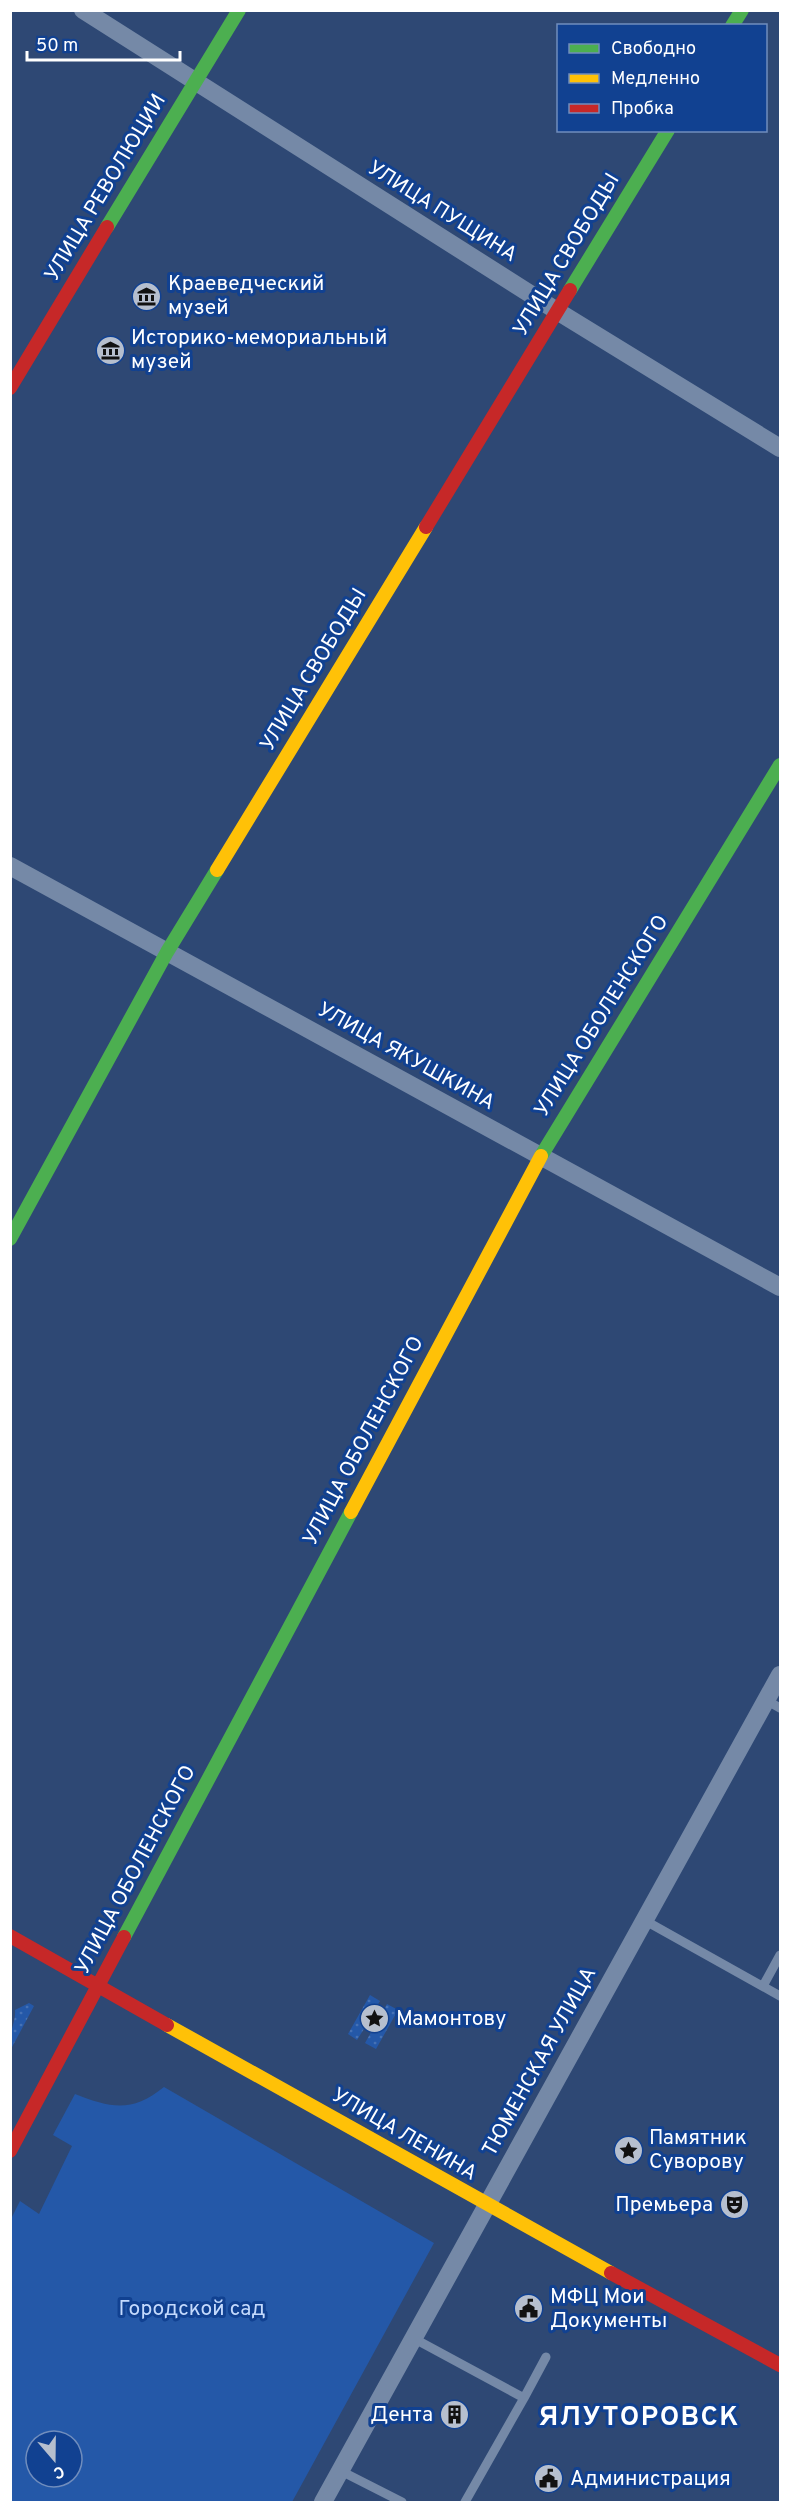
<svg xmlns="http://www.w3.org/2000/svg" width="791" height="2513" viewBox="0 0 791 2513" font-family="Overpass,sans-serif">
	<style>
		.grass { fill: url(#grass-dots) }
		.green { fill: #2458a8; fill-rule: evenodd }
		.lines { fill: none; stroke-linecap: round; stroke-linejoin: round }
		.lane { stroke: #7589a7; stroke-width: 9 }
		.street { stroke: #7589a7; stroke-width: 18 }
		.fast { stroke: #4caf50; stroke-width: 14 }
		.slow { stroke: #ffc107; stroke-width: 14 }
		.jam { stroke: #c62828; stroke-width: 14 }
		.labels { text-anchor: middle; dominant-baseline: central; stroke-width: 6; stroke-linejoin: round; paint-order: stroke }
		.street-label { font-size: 21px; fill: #fff; stroke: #114191 }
		.poi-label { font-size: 21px; fill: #fff; stroke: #114191; text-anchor: start }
		.park-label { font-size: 21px; fill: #c4dafd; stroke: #114191 }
		.district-label { font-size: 27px; font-weight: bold; letter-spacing: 1.5px; fill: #fff; stroke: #114191 }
	</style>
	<defs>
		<pattern id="grass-dots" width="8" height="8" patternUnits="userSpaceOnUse" patternTransform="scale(1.5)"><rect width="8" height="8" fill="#2458a8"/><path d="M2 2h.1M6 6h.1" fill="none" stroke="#4571b5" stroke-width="1.8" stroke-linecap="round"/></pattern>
	</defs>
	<rect width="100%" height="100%" fill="#2e4874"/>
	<path class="grass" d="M370 1995 380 2001 375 2009 371 2007 363 2021 367 2024 357 2040 348 2034Z
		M29 2003 34 2006 11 2049C8 2032 16 2023 15 2010Z
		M387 2004 398 2010 376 2049 365 2043 374 2027 379 2029 386 2016 382 2013Z"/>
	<path class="green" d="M164 2087 434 2243 292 2502H11V2219L20 2201 39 2214 72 2146 53 2135 75 2094C111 2108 132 2113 164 2087ZM36 2441H72V2477H36Z"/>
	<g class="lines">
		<path class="lane" d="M766 1700 780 1708
			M644 1920 780 1996
			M763 1986 780 1955
			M413 2338 524 2398 546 2357
			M341 2471 402 2502
			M465 2502 524 2398"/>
		<path class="street" d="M83 10 557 311 780 448
			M10 866 780 1287
			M323 2502 780 1675"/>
		<path class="fast" d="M732 26 742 10
			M107 227 239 10
			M570 290 668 130
			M541 1156 780 765
			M10 1239 167 952 217 870
			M124 1937 351 1512"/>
		<path class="slow" d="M217 870 426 527
			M351 1512 541 1156
			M167 2025 611 2273"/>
		<path class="jam" d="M10 388 107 227
			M426 527 570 290
			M10 1936 167 2025
			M10 2151 124 1937
			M611 2273 780 2365"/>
	</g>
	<defs>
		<symbol id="museum-disc" viewBox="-11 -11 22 22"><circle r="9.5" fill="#b6bfce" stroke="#114191"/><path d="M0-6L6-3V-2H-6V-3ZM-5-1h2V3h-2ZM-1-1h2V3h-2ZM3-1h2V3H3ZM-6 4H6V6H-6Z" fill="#111"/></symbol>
		<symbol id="sight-disc" viewBox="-11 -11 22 22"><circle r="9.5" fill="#b6bfce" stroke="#114191"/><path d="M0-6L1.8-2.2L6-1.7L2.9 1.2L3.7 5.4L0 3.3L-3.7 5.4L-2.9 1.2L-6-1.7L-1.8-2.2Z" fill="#111"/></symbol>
		<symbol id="theatre-disc" viewBox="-11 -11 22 22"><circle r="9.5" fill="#b6bfce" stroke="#114191"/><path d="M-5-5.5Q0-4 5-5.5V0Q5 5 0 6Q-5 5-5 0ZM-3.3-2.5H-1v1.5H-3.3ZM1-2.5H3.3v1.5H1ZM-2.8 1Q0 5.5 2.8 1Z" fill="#111"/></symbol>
		<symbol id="civic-disc" viewBox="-11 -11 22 22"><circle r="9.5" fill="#b6bfce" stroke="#114191"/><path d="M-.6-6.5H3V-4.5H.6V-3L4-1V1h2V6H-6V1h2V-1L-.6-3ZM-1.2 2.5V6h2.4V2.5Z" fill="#111"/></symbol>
		<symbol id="building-disc" viewBox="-11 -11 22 22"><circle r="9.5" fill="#b6bfce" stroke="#114191"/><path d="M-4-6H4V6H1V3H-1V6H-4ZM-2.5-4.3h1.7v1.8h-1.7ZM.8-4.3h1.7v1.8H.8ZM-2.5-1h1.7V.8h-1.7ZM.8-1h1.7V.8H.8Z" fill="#111"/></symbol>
	</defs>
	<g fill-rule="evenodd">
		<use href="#museum-disc" x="130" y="280" width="33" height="33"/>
		<use href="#museum-disc" x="94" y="334" width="33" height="33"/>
		<use href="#sight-disc" x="358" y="2002" width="33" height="33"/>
		<use href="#sight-disc" x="612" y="2134" width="33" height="33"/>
		<use href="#theatre-disc" x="718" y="2188" width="33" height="33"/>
		<use href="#civic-disc" x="512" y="2292" width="33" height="33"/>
		<use href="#building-disc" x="438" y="2398" width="33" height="33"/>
		<use href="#civic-disc" x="532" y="2462" width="33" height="33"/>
	</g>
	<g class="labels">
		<g class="street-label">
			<text transform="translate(106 188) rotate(-59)">УЛИЦА РЕВОЛЮЦИИ</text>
			<text transform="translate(442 212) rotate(32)">УЛИЦА ПУЩИНА</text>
			<text transform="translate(567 255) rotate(-59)">УЛИЦА СВОБОДЫ</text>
			<text transform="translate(314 670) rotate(-59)">УЛИЦА СВОБОДЫ</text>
			<text transform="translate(602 1016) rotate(-58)">УЛИЦА ОБОЛЕНСКОГО</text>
			<text transform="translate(406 1057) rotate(29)">УЛИЦА ЯКУШКИНА</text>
			<text transform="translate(364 1441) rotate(-62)">УЛИЦА ОБОЛЕНСКОГО</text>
			<text transform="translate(136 1870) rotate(-62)">УЛИЦА ОБОЛЕНСКОГО</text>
			<text transform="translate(540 2062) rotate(-61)">ТЮМЕНСКАЯ УЛИЦА</text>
			<text transform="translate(404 2135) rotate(30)">УЛИЦА ЛЕНИНА</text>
		</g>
		<g class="poi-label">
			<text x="168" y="284">Краеведческий<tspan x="168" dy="24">музей</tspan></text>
			<text x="131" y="338">Историко-мемориальный<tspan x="131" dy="24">музей</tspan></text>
			<text x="396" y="2019">Мамонтову</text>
			<text x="649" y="2138">Памятник<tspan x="649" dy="24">Суворову</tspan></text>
			<text x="713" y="2205" text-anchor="end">Премьера</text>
			<text x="550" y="2297">МФЦ Мои<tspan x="550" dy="24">Документы</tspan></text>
			<text x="433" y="2415" text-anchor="end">Дента</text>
			<text x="570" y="2479">Администрация</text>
		</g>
		<g class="park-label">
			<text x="192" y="2309">Городской сад</text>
		</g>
		<g class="district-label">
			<text x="639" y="2418">ЯЛУТОРОВСК</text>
		</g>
	</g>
	<rect width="791" height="2513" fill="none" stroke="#ffffff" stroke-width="24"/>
	<rect x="557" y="24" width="210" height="108" fill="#114191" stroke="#708dbd" stroke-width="1.5"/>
	<rect x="569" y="44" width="30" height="9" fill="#4caf50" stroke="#708dbd" stroke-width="1.5"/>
	<text x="611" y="54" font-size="18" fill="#ffffff">Свободно</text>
	<rect x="569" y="74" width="30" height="9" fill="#ffc107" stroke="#708dbd" stroke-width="1.5"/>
	<text x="611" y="84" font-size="18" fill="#ffffff">Медленно</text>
	<rect x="569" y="104" width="30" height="9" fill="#c62828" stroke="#708dbd" stroke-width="1.5"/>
	<text x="611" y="114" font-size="18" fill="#ffffff">Пробка</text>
	<g transform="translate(54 2459) rotate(160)"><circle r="28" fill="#114191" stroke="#708dbd" stroke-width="1.5"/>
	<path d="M0-4.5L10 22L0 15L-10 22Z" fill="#b6bfce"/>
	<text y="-9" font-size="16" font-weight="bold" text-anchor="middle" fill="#ffffff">С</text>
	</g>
	<path d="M27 51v9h153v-9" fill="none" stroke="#ffffff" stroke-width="3"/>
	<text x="36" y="51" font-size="18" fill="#ffffff" stroke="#114191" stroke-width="4.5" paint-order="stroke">50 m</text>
</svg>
